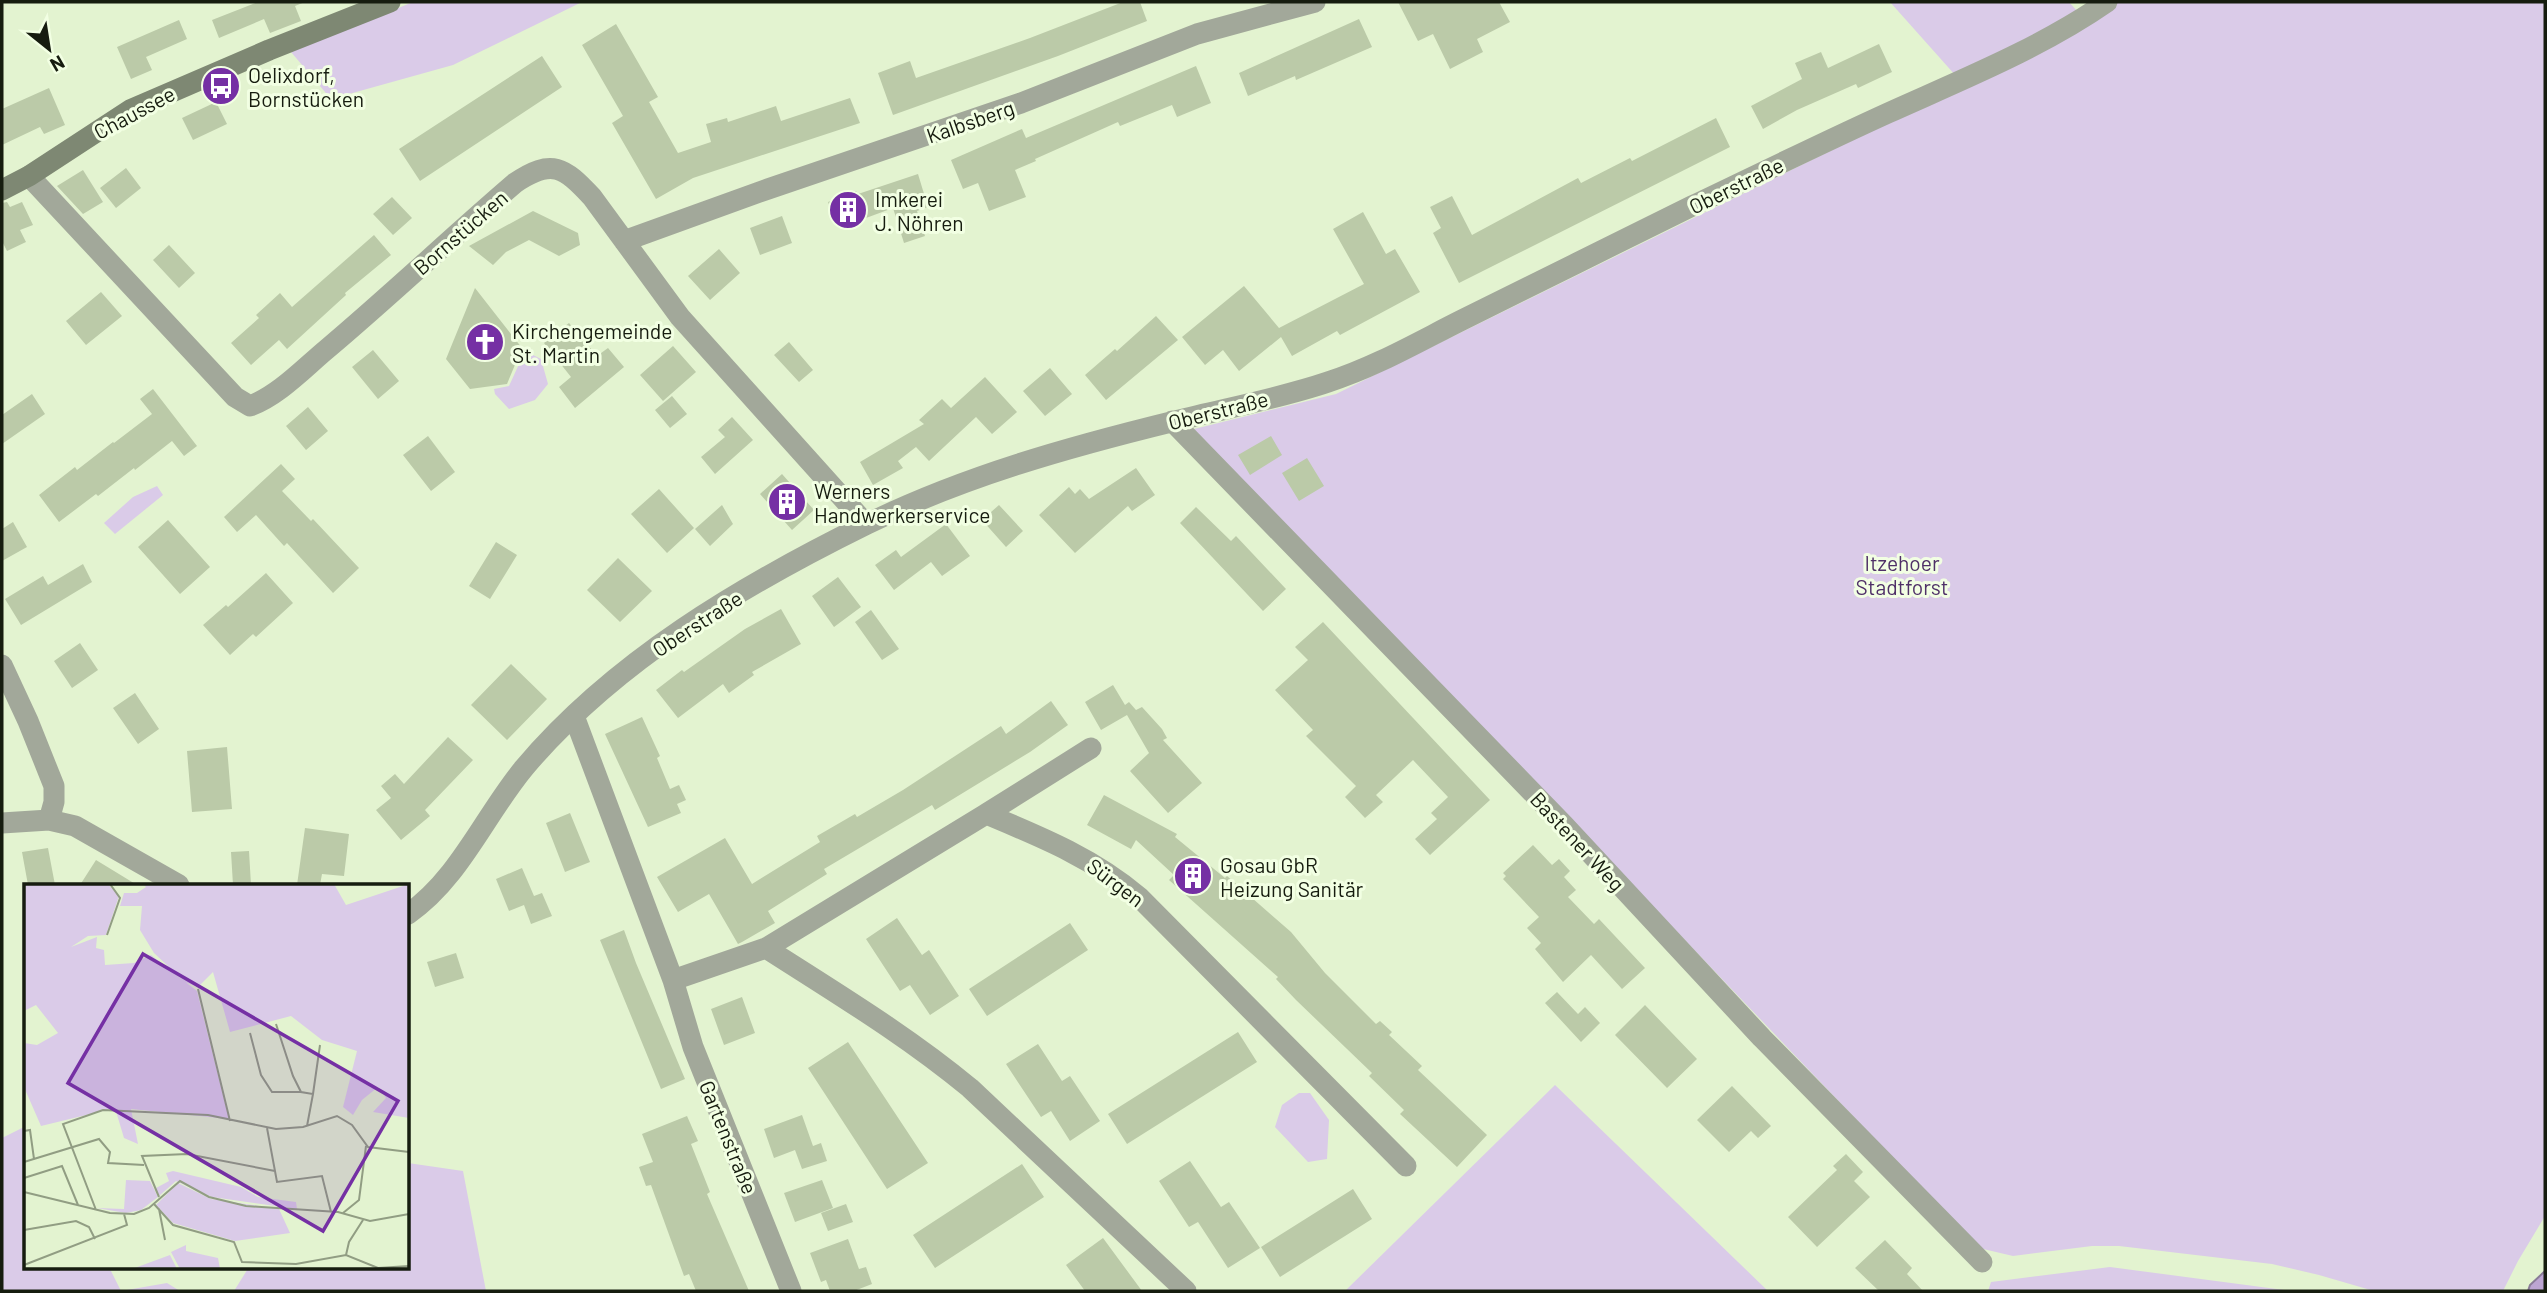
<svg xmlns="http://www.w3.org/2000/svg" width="2547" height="1293" viewBox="0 0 2547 1293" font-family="Barlow,sans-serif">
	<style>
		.green { fill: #dacbe8 }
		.water { fill: #bca5d2; stroke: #8a7c98; stroke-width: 2 }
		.building { fill: #bbcaa8 }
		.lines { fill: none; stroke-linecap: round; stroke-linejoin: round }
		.street { stroke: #a2a89a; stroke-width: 21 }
		.secondary { stroke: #7e8873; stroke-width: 21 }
		.labels { text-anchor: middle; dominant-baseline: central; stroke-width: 6; stroke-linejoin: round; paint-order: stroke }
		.poi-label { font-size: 21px; fill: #161c0f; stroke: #f2ffe3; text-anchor: start }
		.street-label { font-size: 21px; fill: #161c0f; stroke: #f2ffe3 }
		.park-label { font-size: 21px; fill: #4f3068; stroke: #f2ffe3 }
		.inset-road { fill: none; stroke: #919d83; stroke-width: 2 }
		.view { fill: #7530a4; fill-opacity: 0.15; stroke: #7530a4; stroke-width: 3.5 }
		.inset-edge { fill: none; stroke: #161c0f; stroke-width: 3.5 }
	</style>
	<rect width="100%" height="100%" fill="#e3f3d0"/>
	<path class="green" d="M413 2H582L453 65 331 99 291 52Z
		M1890 2H2069L2087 22 2117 2H2545V1216L2518 1261 2503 1291H2374L2319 1275 2272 1264 2119 1246H2092L2013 1256 1979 1248 1657 911 1186 431 1336 394 1964 85Z
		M525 351 541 359 548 384 535 400 509 409 495 394 494 389 509 386Z
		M157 486 163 495 115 534 104 523 133 497Z
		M1555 1085 1768 1291H1345Z
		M1299 1093H1310L1329 1120 1327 1159 1308 1162 1275 1127 1282 1105Z
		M26 1126V1267H109L121 1291H2V1138Z
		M408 1163 463 1171 486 1291H234L249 1267H408Z
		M2110 1267 2291 1291H2292H1988L1991 1282Z
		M167 1283 180 1291H121Z"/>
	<path class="water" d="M2545 1271V1291H2528L2530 1285Z"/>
	<path class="building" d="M258 2H305L295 6 301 21 270 33 264 19 219 38 212 20Z
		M1123 2H1140L1147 21 1058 56 893 115 878 73 910 61 916 78 1030 38Z
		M1398 2H1499L1510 22 1477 39 1483 52 1450 69 1433 34 1418 41Z
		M1359 19 1372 47 1296 80 1295 76 1248 96 1239 73Z
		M179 20 187 39 146 57 152 70 131 79 117 47Z
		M616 24 658 97 649 102 678 153 711 142 706 124 727 118 728 122 776 106 781 121 850 98 860 123 693 178 656 199 612 123 623 116 582 45Z
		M1879 44 1892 72 1858 88 1856 84 1797 110 1763 129 1751 106 1802 79 1795 63 1821 52 1828 68Z
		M542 56 562 87 420 181 399 149Z
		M1196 66 1211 103 1177 117 1172 105 1120 126 1118 122 1035 159 1036 161 1015 170 1026 197 989 211 978 183 963 189 951 160 1022 129 1026 138Z
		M49 88 65 125 44 134 40 127 2 145V109Z
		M216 102 227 124 193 140 182 118Z
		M1716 118 1730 147 1459 283 1433 233 1441 228 1430 207 1452 196 1472 235 1578 178 1581 183 1630 158 1632 161Z
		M126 168 141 188 116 208 100 188Z
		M83 170 103 202 83 214 57 186Z
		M918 174 928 207 917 211 925 236 904 243 893 208 839 228 828 202 856 191 858 194Z
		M392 197 412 218 393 235 373 214Z
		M7 202 10 207 22 202 33 225 20 230 26 242 7 251 2 241V203Z
		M533 211 578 233 580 245 559 256 529 240 506 252 493 265 469 246Z
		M1363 212 1386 254 1395 249 1420 292 1340 335 1337 331 1292 356 1281 337 1239 371 1223 350 1205 365 1182 337 1244 286 1279 328 1364 284 1333 229Z
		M782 216 792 243 760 255 750 228Z
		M374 235 391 255 345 293 346 295 287 349 279 340 251 365 231 343 259 318 256 315 280 293 292 307Z
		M169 245 195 273 179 288 153 260Z
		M719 249 740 273 710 300 688 276Z
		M475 288 522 348 507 384 470 389 446 359Z
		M101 292 122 316 86 345 66 321Z
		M1156 316 1178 340 1106 400 1085 375 1115 349 1117 351Z
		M569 323 597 356 608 348 624 367 575 408 559 387 571 377 544 343Z
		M789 342 813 370 799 382 774 355Z
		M673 346 696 372 663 401 640 375Z
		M373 350 399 381 378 399 352 367Z
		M1050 368 1072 394 1045 416 1023 391Z
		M985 377 1017 412 992 434 976 417 929 461 916 447 898 461 903 468 873 485 860 462 924 424 919 420 942 399 951 408Z
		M153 389 197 446 184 456 172 441 135 470 134 468 98 496 96 494 59 522 39 495 75 467 77 470 113 442 114 443 152 414 140 399Z
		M32 394 45 414 2 444V415Z
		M672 396 687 414 670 428 655 410Z
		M308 407 328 431 306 450 286 426Z
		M732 417 753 440 715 474 701 457 725 437 718 430Z
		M428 436 455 472 431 491 403 455Z
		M1271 436 1282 455 1250 475 1238 455Z
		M1307 458 1324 486 1299 501 1282 473Z
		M281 464 295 479 282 491 311 521 313 519 359 568 333 593 287 543 284 546 256 515 237 532 224 517Z
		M1136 468 1155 495 1132 511 1128 506 1075 553 1039 515 1069 487 1075 494 1080 489 1089 499Z
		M782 474 814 510 792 530 760 494Z
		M659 489 694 528 667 553 631 514Z
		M722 505 733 524 710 546 695 529Z
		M999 505 1023 531 1006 547 982 520Z
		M1196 507 1231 541 1236 536 1286 589 1263 611 1180 523Z
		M168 520 210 567 180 594 138 547Z
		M13 522 27 547 2 561V529Z
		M946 524 970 556 942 576 931 562 894 590 875 565 896 550 901 557Z
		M496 542 517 555 490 599 469 586Z
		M618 558 652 591 620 622 587 590Z
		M83 564 92 582 21 625 5 599 43 576 48 585Z
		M266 573 293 603 256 637 253 634 230 655 203 625 226 605 228 607Z
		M838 577 861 607 834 627 812 596Z
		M781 609 801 644 752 672 754 675 729 693 723 684 678 718 656 690 682 670 684 672 745 629Z
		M871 610 899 649 882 660 855 622Z
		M1323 622 1490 800 1430 855 1415 839 1437 819 1431 813 1448 797 1413 760 1376 795 1383 802 1365 818 1345 797 1356 786 1306 736 1313 730 1275 690 1308 660 1295 647Z
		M80 643 98 670 72 688 54 661Z
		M511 664 547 699 507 740 471 705Z
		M1113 685 1125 705 1129 702 1136 710 1142 707 1162 729 1167 738 1163 740 1202 783 1168 813 1130 771 1149 753 1127 715 1101 730 1085 702Z
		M135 693 159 729 138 744 113 708Z
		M1051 701 1068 725 1030 752 935 810 932 805 824 869 827 874 768 911 775 923 742 942 738 944 709 894 678 912 657 877 725 838 752 884 820 842 817 836 855 814 857 817 903 790 1001 726 1006 734Z
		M642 717 660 756 657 758 670 789 679 785 686 800 677 804 681 813 648 827 605 734Z
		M448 737 473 760 425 810 430 816 401 840 376 810 391 798 381 786 395 774 404 784Z
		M227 747 232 809 192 812 187 751Z
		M1104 795 1177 834 1175 837 1225 878 1227 876 1291 932 1325 973 1376 1024 1380 1021 1392 1032 1389 1035 1422 1066 1418 1070 1487 1135 1457 1167 1400 1114 1404 1110 1369 1076 1372 1073 1296 1000 1276 979 1278 977 1169 880 1174 875 1136 840 1131 849 1087 825Z
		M570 813 590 862 565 872 546 823Z
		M305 828 349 834 344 876 322 874 320 885H297Z
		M1533 845 1552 865 1559 859 1570 871 1564 877 1576 890 1568 897 1594 924 1599 919 1645 968 1622 989 1591 955 1563 982 1535 949 1541 943 1527 928 1539 917 1503 879 1506 876 1503 873Z
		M48 848 55 885H28L22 852Z
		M249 851 251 885H233L231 852Z
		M96 860 137 885H80Z
		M522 868 534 896 542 893 552 916 531 924 524 905 509 911 496 879Z
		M897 918 922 955 929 950 959 996 930 1015 910 985 900 991 866 939Z
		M1070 923 1088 950 987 1016 969 989Z
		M624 930 636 963 685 1079 661 1089 600 940Z
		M456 953 464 978 435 987 427 962Z
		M1557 992 1578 1014 1585 1007 1600 1023 1581 1042 1545 1003Z
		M742 997 755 1033 724 1045 711 1009Z
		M1645 1005 1697 1059 1667 1088 1615 1035Z
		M1238 1032 1257 1062 1127 1144 1108 1114Z
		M848 1042 928 1163 887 1189 808 1068Z
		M1038 1044 1062 1081 1070 1076 1100 1121 1070 1141 1051 1111 1041 1117 1006 1064Z
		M1732 1086 1771 1126 1758 1138 1751 1131 1729 1152 1697 1120Z
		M802 1115 813 1146 821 1143 827 1161 802 1169 795 1150 774 1158 764 1129Z
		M687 1116 698 1141 691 1144 710 1192 707 1194 749 1291H696L689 1274 684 1276 651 1185 646 1186 639 1167 653 1162 642 1134Z
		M1846 1154 1863 1172 1854 1181 1870 1197 1817 1247 1788 1217 1837 1170 1833 1166Z
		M1190 1161 1221 1207 1229 1202 1260 1248 1228 1268 1198 1222 1189 1227 1159 1181Z
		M1022 1164 1044 1197 935 1268 913 1235Z
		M822 1180 833 1208 795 1222 784 1193Z
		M1353 1189 1372 1219 1280 1277 1261 1247Z
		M846 1204 853 1222 828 1231 821 1213Z
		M1103 1238 1142 1291H1085L1066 1265Z
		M848 1239 859 1269 866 1267 872 1284 854 1291H830L826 1280 821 1282 810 1253Z
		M1885 1240 1912 1268 1907 1274 1923 1291H1879L1855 1268Z"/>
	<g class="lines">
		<path class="street" d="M29 176 235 397 250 406C279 395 303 369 327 349 391 295 452 237 515 183 552 158 564 167 592 197L680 317 866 524
			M624 241 768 189 1021 103 1197 34 1315 2
			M1172 421 1564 825 1762 1038 1982 1262
			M2 665 28 721 54 786V802L49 820
			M574 716 673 980 766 948C836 993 906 1035 970 1088L1186 1291
			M986 814 1091 748
			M2 823 49 820 75 826 179 885
			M408 914C459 879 485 815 524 768 614 661 743 585 867 524 965 476 1069 447 1175 421 1226 408 1278 399 1328 382 1375 367 1418 342 1462 320 1539 282 1615 244 1692 206 1757 175 1822 143 1888 113 1961 80 2041 48 2107 2
			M766 948 986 814C1041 837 1093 858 1139 897L1406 1166
			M673 980 693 1047 791 1291"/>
		<path class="secondary" d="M2 190 29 176 130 110 269 50 390 2"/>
	</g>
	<defs>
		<symbol id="bus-disc" viewBox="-11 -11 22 22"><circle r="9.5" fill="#7530a4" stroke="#f2ffe3"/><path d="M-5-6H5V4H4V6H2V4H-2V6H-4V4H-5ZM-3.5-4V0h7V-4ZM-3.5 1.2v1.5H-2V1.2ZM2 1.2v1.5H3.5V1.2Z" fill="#fff"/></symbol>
		<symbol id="building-disc" viewBox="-11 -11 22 22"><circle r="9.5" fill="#7530a4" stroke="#f2ffe3"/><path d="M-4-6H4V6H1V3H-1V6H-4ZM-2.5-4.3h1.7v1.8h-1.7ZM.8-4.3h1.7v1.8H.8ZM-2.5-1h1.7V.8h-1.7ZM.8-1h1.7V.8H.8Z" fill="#fff"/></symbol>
		<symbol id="church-disc" viewBox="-11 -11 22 22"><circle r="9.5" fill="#7530a4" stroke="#f2ffe3"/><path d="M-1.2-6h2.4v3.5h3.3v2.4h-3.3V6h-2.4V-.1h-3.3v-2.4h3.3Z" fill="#fff"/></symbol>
	</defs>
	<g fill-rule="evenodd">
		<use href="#bus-disc" x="199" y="64" width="44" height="44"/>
		<use href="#building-disc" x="826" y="188" width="44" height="44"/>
		<use href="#church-disc" x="463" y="320" width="44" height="44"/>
		<use href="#building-disc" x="765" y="480" width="44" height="44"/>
		<use href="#building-disc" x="1171" y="854" width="44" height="44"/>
	</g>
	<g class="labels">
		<g class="poi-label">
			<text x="248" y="74">Oelixdorf,<tspan x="248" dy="24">Bornstücken</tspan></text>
			<text x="875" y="198">Imkerei<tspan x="875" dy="24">J. Nöhren</tspan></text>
			<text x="512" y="330">Kirchengemeinde<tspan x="512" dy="24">St. Martin</tspan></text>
			<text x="814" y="490">Werners<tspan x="814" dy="24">Handwerkerservice</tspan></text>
			<text x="1220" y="864">Gosau GbR<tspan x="1220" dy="24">Heizung Sanitär</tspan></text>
		</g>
		<g class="street-label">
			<text transform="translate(134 112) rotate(-28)">Chaussee</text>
			<text transform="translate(970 121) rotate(-19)">Kalbsberg</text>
			<text transform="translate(1736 185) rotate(-26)">Oberstraße</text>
			<text transform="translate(460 232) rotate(-41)">Bornstücken</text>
			<text transform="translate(1218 410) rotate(-14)">Oberstraße</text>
			<text transform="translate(697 623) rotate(-33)">Oberstraße</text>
			<text transform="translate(1578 841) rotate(47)">Bastener Weg</text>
			<text transform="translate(1116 882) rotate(37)">Sürgen</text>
			<text transform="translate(729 1137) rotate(68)">Gartenstraße</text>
		</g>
		<g class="park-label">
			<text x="1902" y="562">Itzehoer<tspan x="1902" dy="24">Stadtforst</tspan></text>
		</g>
	</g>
	<g transform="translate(24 884)">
		<rect width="385" height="385" fill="#e3f3d0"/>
		<path d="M0 0H84L95 12 82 51 64 52 47 63 73 53 72 64 80 66 81 81 110 79 127 71 173 107 205 235 107 225 114 260 100 254 91 224 17 242 0 203V159L13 161 34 149 12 121 0 127ZM119 0H310L322 21 385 0V234L349 228 362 214 354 203 338 216 329 231 319 223 333 167 298 156 267 132 206 148 189 88 174 103 161 98 130 69 116 46 118 22H96L100 9H113L122 3ZM149 287 217 303 234 313 272 318 273 325 188 313 152 297 135 312 132 304 145 297 142 289ZM102 296 126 297 134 313 117 326 102 329 73 324 100 325ZM154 299 187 315 255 325 266 349 211 357 149 339 132 321ZM162 361V367L194 374 196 385H215H156L147 368ZM146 371 153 385H108Z" fill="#dacbe8"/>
		<path class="inset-road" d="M83 51 96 14 86 0M174 105 206 237M252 140 269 192 277 208 289 210 283 242M226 149 237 191 248 208H277M289 210 296 161M243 244 253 298 298 292 307 328M0 247 6 246 10 275M0 278 75 255 86 268 84 279 120 281M0 294 38 282 54 321M0 308 86 329 110 330 125 324 156 297 185 313 222 322 314 328 346 337 385 330M135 313 118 272 163 270 251 287M130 320 149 341 210 358 218 378 272 380 322 371 354 384 385 382M135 325 141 356M72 326 39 240 79 226 184 231 252 245 279 243 313 232 328 241 344 263 385 268M319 329 335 316 342 262M0 346 52 337 65 343 71 355M322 371 325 358 339 336M0 381 103 341 100 330"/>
		<path class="view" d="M119 70 374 217 299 347 44 199Z"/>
		<rect width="385" height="385" class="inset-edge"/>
	</g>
	<rect width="2547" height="1293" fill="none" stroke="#161c0f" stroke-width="7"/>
	<g transform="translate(49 49) rotate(150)" stroke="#f2ffe3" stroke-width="5" paint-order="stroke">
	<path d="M0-5L12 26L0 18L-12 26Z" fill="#161c0f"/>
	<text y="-10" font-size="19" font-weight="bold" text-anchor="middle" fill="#161c0f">N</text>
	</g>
</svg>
